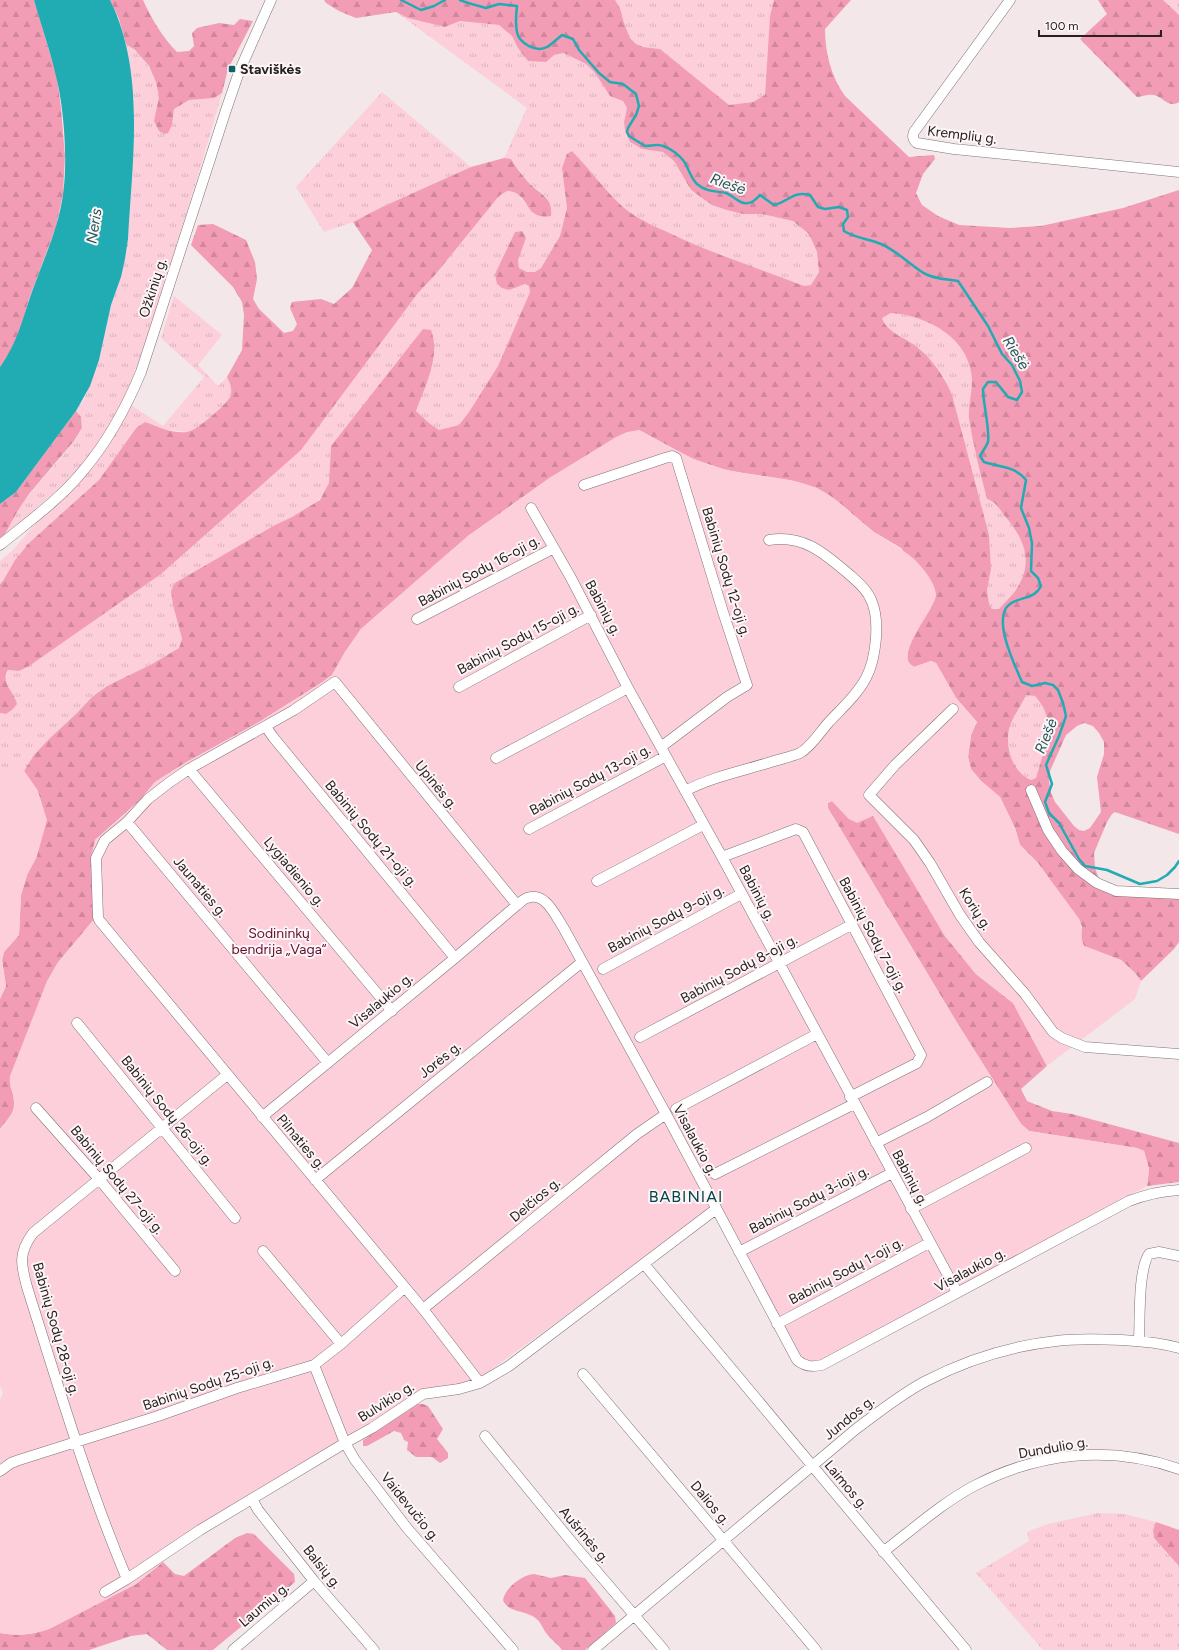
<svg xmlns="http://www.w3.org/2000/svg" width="1179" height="1650" viewBox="0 0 1179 1650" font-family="Figtree,sans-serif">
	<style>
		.grass { fill: url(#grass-tufts) }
		.forest { fill: url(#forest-firs); fill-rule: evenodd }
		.garden { fill: #fccfdb }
		.water { fill: #21abb2 }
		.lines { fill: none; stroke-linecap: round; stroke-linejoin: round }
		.stream { stroke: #21abb2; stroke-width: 2.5 }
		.minor-casing { stroke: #7d7375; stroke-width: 11 }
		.minor { stroke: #fff; stroke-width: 10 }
		.poi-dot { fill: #116266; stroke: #fef5f7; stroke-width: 1.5 }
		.labels { text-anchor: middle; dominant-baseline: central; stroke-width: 4; stroke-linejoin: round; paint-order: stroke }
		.poi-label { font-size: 14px; font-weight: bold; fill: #262223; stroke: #fef5f7; text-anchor: start }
		.street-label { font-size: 14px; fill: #262223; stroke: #fef5f7 }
		.park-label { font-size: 14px; fill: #5e1131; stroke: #fef5f7 }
		.water-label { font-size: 15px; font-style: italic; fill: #24595b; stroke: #fef5f7 }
		.quarter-label { font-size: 16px; letter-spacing: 1px; fill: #024649; stroke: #fef5f7 }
	</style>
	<defs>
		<pattern id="grass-tufts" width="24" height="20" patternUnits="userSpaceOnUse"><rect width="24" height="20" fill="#fccfdb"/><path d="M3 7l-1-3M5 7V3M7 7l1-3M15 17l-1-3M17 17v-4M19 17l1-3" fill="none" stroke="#d8b1bc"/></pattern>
		<pattern id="forest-firs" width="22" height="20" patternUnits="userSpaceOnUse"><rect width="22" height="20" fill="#f39cb6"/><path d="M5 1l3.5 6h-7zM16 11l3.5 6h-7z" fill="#d0869c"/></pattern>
	</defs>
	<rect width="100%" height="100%" fill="#f3e7ea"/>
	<path class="grass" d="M615 0H774L770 16 765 95 753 102 729 105 660 49 643 47 636 44 630 38 624 23 620 8Z
		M1163 0H1179V15L1166 4Z
		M396 12 408 18 445 27 460 21 499 25 512 36 518 48 546 62 554 55 564 53 586 64 595 73 610 96 623 101 627 108 624 122 625 131 630 142 642 149 663 152 674 161 691 191 743 214H762L793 221 809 234 817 252 819 272 811 285 804 286C758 268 710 253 665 232 651 225 635 217 623 207 604 191 590 169 572 151L567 154 562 168 567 208 560 236 541 268 535 272H527L519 268 518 260 526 238 522 231 515 232 495 274 519 286 525 284 529 286 530 292 498 366 469 412 459 425 439 430 429 423 416 411 432 366 434 339 331 446C330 455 331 476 329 484 321 506 295 516 275 525L171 591 173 605 182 639 179 648 152 664 106 686 92 697 77 713 49 739 34 755 24 771 0 779V713L6 714 16 699C10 689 2 681 9 670L19 671 418 293 435 275 499 196 507 191 516 193 535 214 547 197 529 183 511 159 504 158 527 108Z
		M126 44C143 56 157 74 159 96 159 104 156 113 154 121L172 125 174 109 189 100 214 98 222 93C204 157 184 222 163 286 147 338 132 391 103 437 78 476 40 505 5 534 13 520 20 505 31 493 41 479 78 442 82 428 84 422 80 416 76 411L84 399 99 360 111 305 121 277 125 259 128 239 134 101Z
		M382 92 471 167 382 207 353 222 324 232 296 187Z
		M174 296 222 335 198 365 218 386 227 377C229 381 232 385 232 389 232 406 202 423 189 432L136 427 99 480 29 543 15 560 3 581 0 584V561L12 551 122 423 131 405 163 426 204 377 161 338Z
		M891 313C929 316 971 338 972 381 973 393 968 406 969 418 970 422 972 426 972 430 977 453 981 476 987 499 997 502 1001 512 1008 520 1025 541 1033 563 1017 588 1013 595 1005 602 999 609H992L989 604 987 590 991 569 989 535 945 379C937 368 928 356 917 347 905 338 886 332 881 318Z
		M1026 695 1035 696C1059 722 1044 748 1036 778L1031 780C1012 772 1005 747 1009 729 1012 718 1021 705 1026 695Z
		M1098 1513 1125 1514 1156 1522 1153 1530 1154 1538 1179 1566V1650H1043L976 1573 1029 1541 1027 1532 1048 1524Z"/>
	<path class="forest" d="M0 0H34L57 77 61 108 65 156 63 194 56 227 29 299 21 327 10 352 0 367Z
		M110 0H143C151 18 163 38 177 52L189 51 194 46 192 33 197 28 219 23 234 25 240 19 253 21 228 69 222 93 214 98 189 100 174 109 172 125 168 133 164 134 159 131 154 121 159 97 156 82 149 66 135 50 126 44 119 19Z
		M324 0H615L620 8 624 23 630 38 636 44 643 47 660 49 729 105 753 102 765 95 770 16 774 0H851L825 29C825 52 831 77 845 96L909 157 934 155 935 159 923 174 916 193 922 205 938 216 959 225 1010 228 1041 226 1123 208 1179 190V834L1115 812 1112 814 1107 822 1094 853 1095 868 1100 882 1116 895 1179 899V942L1174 949 1141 981 1135 973 1121 960 1084 946 1081 939 1082 926 1038 863 1020 845 1015 828 1000 797 981 781 971 769 968 757 971 735 977 722 956 698 936 663 931 661 914 667C912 665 909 664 908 661 903 646 931 610 936 595L901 548 874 532 838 502 817 488 794 481 726 470 693 459 639 430 551 477 468 536 361 629 345 652 332 675 321 683 259 722 185 763 155 782 140 800 95 840V918L78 939 13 1096C17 1112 9 1117 0 1129V999L6 986 2 960 4 952 19 935 21 895 27 875 37 856 38 791 24 771 34 755 49 739 77 713 92 697 107 686 152 664 179 648 182 639 173 605 171 591 175 583 275 525 292 517 320 500 329 483 331 446 423 329 431 330C441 356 425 386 416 411L429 423 439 430 459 425 469 412 498 366 530 292 529 286 525 284 509 290 502 288 497 284 495 274 515 232 522 231 526 238 518 260 519 268 527 272H535L541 268 560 236 567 208 562 168 567 154 572 151C590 169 604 190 623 207 635 217 651 225 665 231 710 253 758 268 804 286L811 285 819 272 817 252 809 234 793 221 762 214H743L727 210 712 205 691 190 674 161 663 152 642 149 630 142 625 131 624 122 627 108 623 101 610 96 595 73 586 64 564 53 554 55 546 62 528 61 518 48 512 36 499 25 460 21 445 27 408 18 396 12 356 18 339 11 326 3ZM891 313C929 316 971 339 972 381 972 393 968 406 969 418 973 445 980 472 987 499 997 502 1001 512 1008 520 1025 541 1033 563 1017 588 1013 595 1005 602 999 609H992L989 604 987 590 991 569 989 535 952 395C944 376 933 360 917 347 906 338 886 332 882 318ZM1026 695 1035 696C1059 722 1044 748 1036 778L1031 780C1012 772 1005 747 1009 729 1012 718 1021 706 1026 695ZM1084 723 1093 726 1099 733 1104 742V754L1097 777 1101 812 1090 828 1084 831 1079 830 1074 826 1055 802 1051 793 1049 781 1050 771 1066 735 1077 726Z
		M1098 0H1163L1179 15V102C1168 109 1163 96 1153 95 1147 94 1143 97 1137 97L1080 39 1107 14Z
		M504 158 511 159C516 167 522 175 528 182 539 194 553 196 551 216 526 219 531 202 516 193 513 192 509 191 507 191L499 196 435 275 418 293 301 450 161 574 29 666 19 671 8 670C0 683 14 691 17 704L13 709 6 714 0 713V584L3 581 15 560 29 543 99 480 136 428 145 422C158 427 173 434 187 432 196 431 229 403 231 395 232 387 230 383 227 377L242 350 244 315 242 302 233 287 191 245 198 225 213 224 246 240 255 262 257 279 253 299 259 309 284 333 293 331 297 324 290 308 292 302 321 299 334 304 352 288 372 250 353 222 382 207 471 167Z
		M76 411 81 417 82 428 74 441 29 494 17 512 5 534 0 538V504L16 492Z
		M832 801 849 819 873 815 945 936 976 974 1013 1003 1047 1066 1021 1089 1027 1101 1052 1111 1072 1114 1179 1143V1182L1147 1186 1149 1169 1144 1151 1137 1148 1029 1131 1021 1124 959 1026 828 808V803Z
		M418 1404H423L428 1406 443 1429 437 1439 448 1453V1458L440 1463 432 1457H416L407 1450 408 1442 404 1440 401 1433 394 1431 367 1446H363V1440Z
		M1156 1522 1179 1530V1566L1154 1538 1153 1530Z
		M247 1533 254 1534 294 1574 295 1582 213 1650H167L147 1634 131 1636 89 1650H0V1633C18 1636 32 1635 49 1629L136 1584 163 1562 175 1574 184 1576 235 1538Z
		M534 1574 551 1578 565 1575 585 1578 615 1616 616 1623 585 1650H562C558 1644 551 1640 547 1634 542 1628 541 1621 534 1617 524 1610 508 1613 503 1600 505 1588 522 1575 534 1574Z"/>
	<path class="garden" d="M639 430C667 445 695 463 727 470 757 477 788 476 816 488 838 497 855 518 874 532 888 542 900 547 914 559 922 567 936 583 936 595 936 609 891 657 914 667L931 661 936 663 956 698 977 722 971 735 968 757 971 769 981 781 1000 797 1015 828 1020 845 1038 863 1080 920C1082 929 1080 937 1084 946L1121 960 1135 973 1141 981 1135 999 1047 1066 1013 1003 976 974 945 936 873 816 857 823 849 819 832 801 828 802V809L959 1026 1021 1124 1029 1131 1137 1148 1144 1151 1149 1169 1147 1186 817 1362 802 1360 717 1205 473 1383 419 1392 194 1530 163 1562 136 1584 49 1629C32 1635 18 1636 0 1633V1400L3 1393 0 1386V1129C9 1117 18 1111 13 1095 11 1088 9 1084 10 1076L47 981 58 962 95 918 91 857 95 840 140 800 155 782 185 763 259 722 321 683 332 675 345 652 361 629 468 536 551 477 616 437 627 432Z
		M24 771 38 791 47 820 37 856 27 875 21 895 19 935 4 952 2 960 6 986 0 999V779Z"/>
	<path class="water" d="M34 0H110C146 73 132 161 128 239L125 259 121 277 111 305 99 360 90 386 76 411 16 492 0 504V367C19 340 22 319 33 289 44 258 59 227 63 194 68 162 64 107 56 76 50 50 41 25 34 0Z"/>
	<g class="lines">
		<path class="stream" d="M401 0 421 10 434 6 445 0
			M460 0 468 3 486 8 499 4 517 6C516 15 515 23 517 32 519 43 536 53 547 47 552 44 557 39 562 35L573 39 579 50 599 73 610 82 623 84 636 94 639 106 636 115 628 128 627 132 629 136 645 146C649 146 653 145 657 145 667 145 680 155 685 163 689 170 691 178 697 184 706 192 716 191 726 193 734 196 740 205 748 203 753 203 757 198 760 195L774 205C791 201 791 191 810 195L818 207 825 209 839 207 847 210 848 217 843 224 844 231C855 238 869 239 881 244 897 251 908 263 922 272 932 279 947 279 958 281L988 326 1002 354 1012 365 1020 381 1022 392 1017 400 1008 397 996 382H988L983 389C983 403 990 430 988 442 986 447 982 452 980 456L984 462C999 467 1015 466 1026 480L1021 508 1029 528 1032 543 1031 571 1038 578 1041 586C1034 600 1021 596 1010 604 991 617 1015 666 1022 682L1032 686 1045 683 1053 685 1058 690 1063 703 1066 716 1059 736 1046 765 1052 784 1045 802 1049 813 1059 823 1079 859 1085 866 1107 870 1140 884 1157 881 1167 875 1175 867 1179 861"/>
		<defs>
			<path id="minor" d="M1010 0 914 132C912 137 913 140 917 143L954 149 1179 172
				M584 485 665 458 672 456 676 458 723 612 747 685 727 697 661 747
				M531 508 571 578 628 688 722 857 957 1292
				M0 545C28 522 59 500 82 472 107 443 126 408 141 372L225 113 239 72 271 0
				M417 619 554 548
				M459 687 591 615
				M953 709 895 765 869 795 914 840 930 863 960 915 979 942 1025 994 1053 1032 1062 1038 1085 1047 1179 1054
				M266 727 273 737 455 958
				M496 758 628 688
				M189 769 392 1011
				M1031 790 1048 830 1062 851 1078 869 1097 883 1116 891 1179 894
				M685 791C712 777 742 771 771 762 780 759 791 757 800 753 811 747 820 732 829 722 842 708 857 695 866 678 876 659 880 622 872 602 868 591 860 584 851 576 826 555 805 534 769 540
				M127 822 328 1063
				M529 829 666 756
				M722 857 796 829 803 832 921 1055 917 1063 850 1097
				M597 881 703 825
				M603 969 741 894
				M77 1023 235 1218
				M640 1037 851 925
				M36 1108 99 1179 175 1271
				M676 1109 817 1034
				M262 1117 455 958 517 905C520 903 523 899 527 898 545 891 555 915 563 927L666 1114 797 1360C805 1367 813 1367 822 1365L1129 1201C1145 1195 1161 1191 1179 1190
				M876 1143 927 1117 987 1082
				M715 1174 854 1104
				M315 1180 582 962
				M911 1209 1026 1148
				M263 1251 341 1344
				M739 1252 892 1173
				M644 1264 966 1650
				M423 1309 637 1134 666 1114
				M777 1324 929 1243
				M1139 1341C1140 1320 1138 1270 1149 1254L1159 1252 1179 1256
				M314 1365 345 1443 355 1460 407 1528 513 1650
				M583 1374 816 1650
				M480 1383 423 1309 99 920 98 917 96 858 105 840 127 822 148 799 170 782 189 769 294 710 335 682 517 905
				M485 1436 575 1546 664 1650
				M0 1471 11 1463 19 1460 158 1416 237 1388 314 1365 341 1344 404 1288
				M252 1499 258 1510 314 1581 374 1650
				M883 1552C912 1530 942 1503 974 1486 1039 1452 1110 1445 1179 1469
				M127 1579C87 1484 58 1385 27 1287 21 1265 18 1253 33 1233L227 1075
				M105 1592 127 1579 200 1530 345 1443 372 1428 423 1394 459 1389 480 1383 509 1366 716 1209
				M233 1650 314 1581
				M593 1650 856 1429C879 1412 901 1394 926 1381 966 1360 1011 1346 1056 1341 1077 1338 1100 1339 1122 1340 1141 1341 1161 1343 1179 1348"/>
		</defs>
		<use href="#minor" class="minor-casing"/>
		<use href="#minor" class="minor"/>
	</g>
	<rect class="poi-dot" x="228" y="65" width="8" height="8" rx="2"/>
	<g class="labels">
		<g class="poi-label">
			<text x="240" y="69">Staviškės</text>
		</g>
		<g class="street-label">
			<text transform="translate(962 135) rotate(7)">Kremplių g.</text>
			<text transform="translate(153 288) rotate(-72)">Ožkinių g.</text>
			<text transform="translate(479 571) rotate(-28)">Babinių Sodų 16-oji g.</text>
			<text transform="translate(726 572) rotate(73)">Babinių Sodų 12-oji g.</text>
			<text transform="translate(603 608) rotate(62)">Babinių g.</text>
			<text transform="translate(518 639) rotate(-28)">Babinių Sodų 15-oji g.</text>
			<text transform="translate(590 780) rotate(-28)">Babinių Sodų 13-oji g.</text>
			<text transform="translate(436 785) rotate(51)">Upinės g.</text>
			<text transform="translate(371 834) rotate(50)">Babinių Sodų 21-oji g.</text>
			<text transform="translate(294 872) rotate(50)">Lygiadienio g.</text>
			<text transform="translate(200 887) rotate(50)">Jaunaties g.</text>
			<text transform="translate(757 893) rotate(62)">Babinių g.</text>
			<text transform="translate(975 909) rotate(57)">Korių g.</text>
			<text transform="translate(666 919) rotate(-28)">Babinių Sodų 9-oji g.</text>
			<text transform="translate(873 935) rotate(62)">Babinių Sodų 7-oji g.</text>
			<text transform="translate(739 969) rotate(-28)">Babinių Sodų 8-oji g.</text>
			<text transform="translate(381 1001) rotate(-40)">Visalaukio g.</text>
			<text transform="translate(440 1060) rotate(-39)">Jorės g.</text>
			<text transform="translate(167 1111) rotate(51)">Babinių Sodų 26-oji g.</text>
			<text transform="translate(695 1140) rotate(62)">Visalaukio g.</text>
			<text transform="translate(301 1142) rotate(50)">Pilnaties g.</text>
			<text transform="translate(910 1178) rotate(62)">Babinių g.</text>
			<text transform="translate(117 1180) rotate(50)">Babinių Sodų 27-oji g.</text>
			<text transform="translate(535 1200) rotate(-40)">Delčios g.</text>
			<text transform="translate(809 1200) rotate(-27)">Babinių Sodų 3-ioji g.</text>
			<text transform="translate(970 1270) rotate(-28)">Visalaukio g.</text>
			<text transform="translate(846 1271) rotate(-28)">Babinių Sodų 1-oji g.</text>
			<text transform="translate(56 1329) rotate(74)">Babinių Sodų 28-oji g.</text>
			<text transform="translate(208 1384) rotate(-19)">Babinių Sodų 25-oji g.</text>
			<text transform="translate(386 1402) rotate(-32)">Bulvikio g.</text>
			<text transform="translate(849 1418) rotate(-39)">Jundos g.</text>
			<text transform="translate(1053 1448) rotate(-10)">Dundulio g.</text>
			<text transform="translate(846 1485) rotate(50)">Laimos g.</text>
			<text transform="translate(710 1503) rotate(50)">Dalios g.</text>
			<text transform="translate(410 1507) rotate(51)">Vaidevučio g.</text>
			<text transform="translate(584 1535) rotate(50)">Aušrinės g.</text>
			<text transform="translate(322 1567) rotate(51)">Balsių g.</text>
			<text transform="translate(264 1605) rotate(-40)">Laumių g.</text>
		</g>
		<g class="park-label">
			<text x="279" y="933">Sodininkų<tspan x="279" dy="16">bendrija „Vaga“</tspan></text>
		</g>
		<g class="water-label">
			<text transform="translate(728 184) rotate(20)">Riešė</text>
			<text transform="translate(94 226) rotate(-81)">Neris</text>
			<text transform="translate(1016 353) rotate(58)">Riešė</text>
			<text transform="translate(1046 736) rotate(-68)">Riešė</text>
		</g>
		<g class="quarter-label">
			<text x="686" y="1196">BABINIAI</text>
		</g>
	</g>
	<path d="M1039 30v6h122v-6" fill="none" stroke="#262223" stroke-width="2"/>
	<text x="1045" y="30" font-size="12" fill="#262223" stroke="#fef5f7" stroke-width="3" paint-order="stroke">100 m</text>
</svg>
